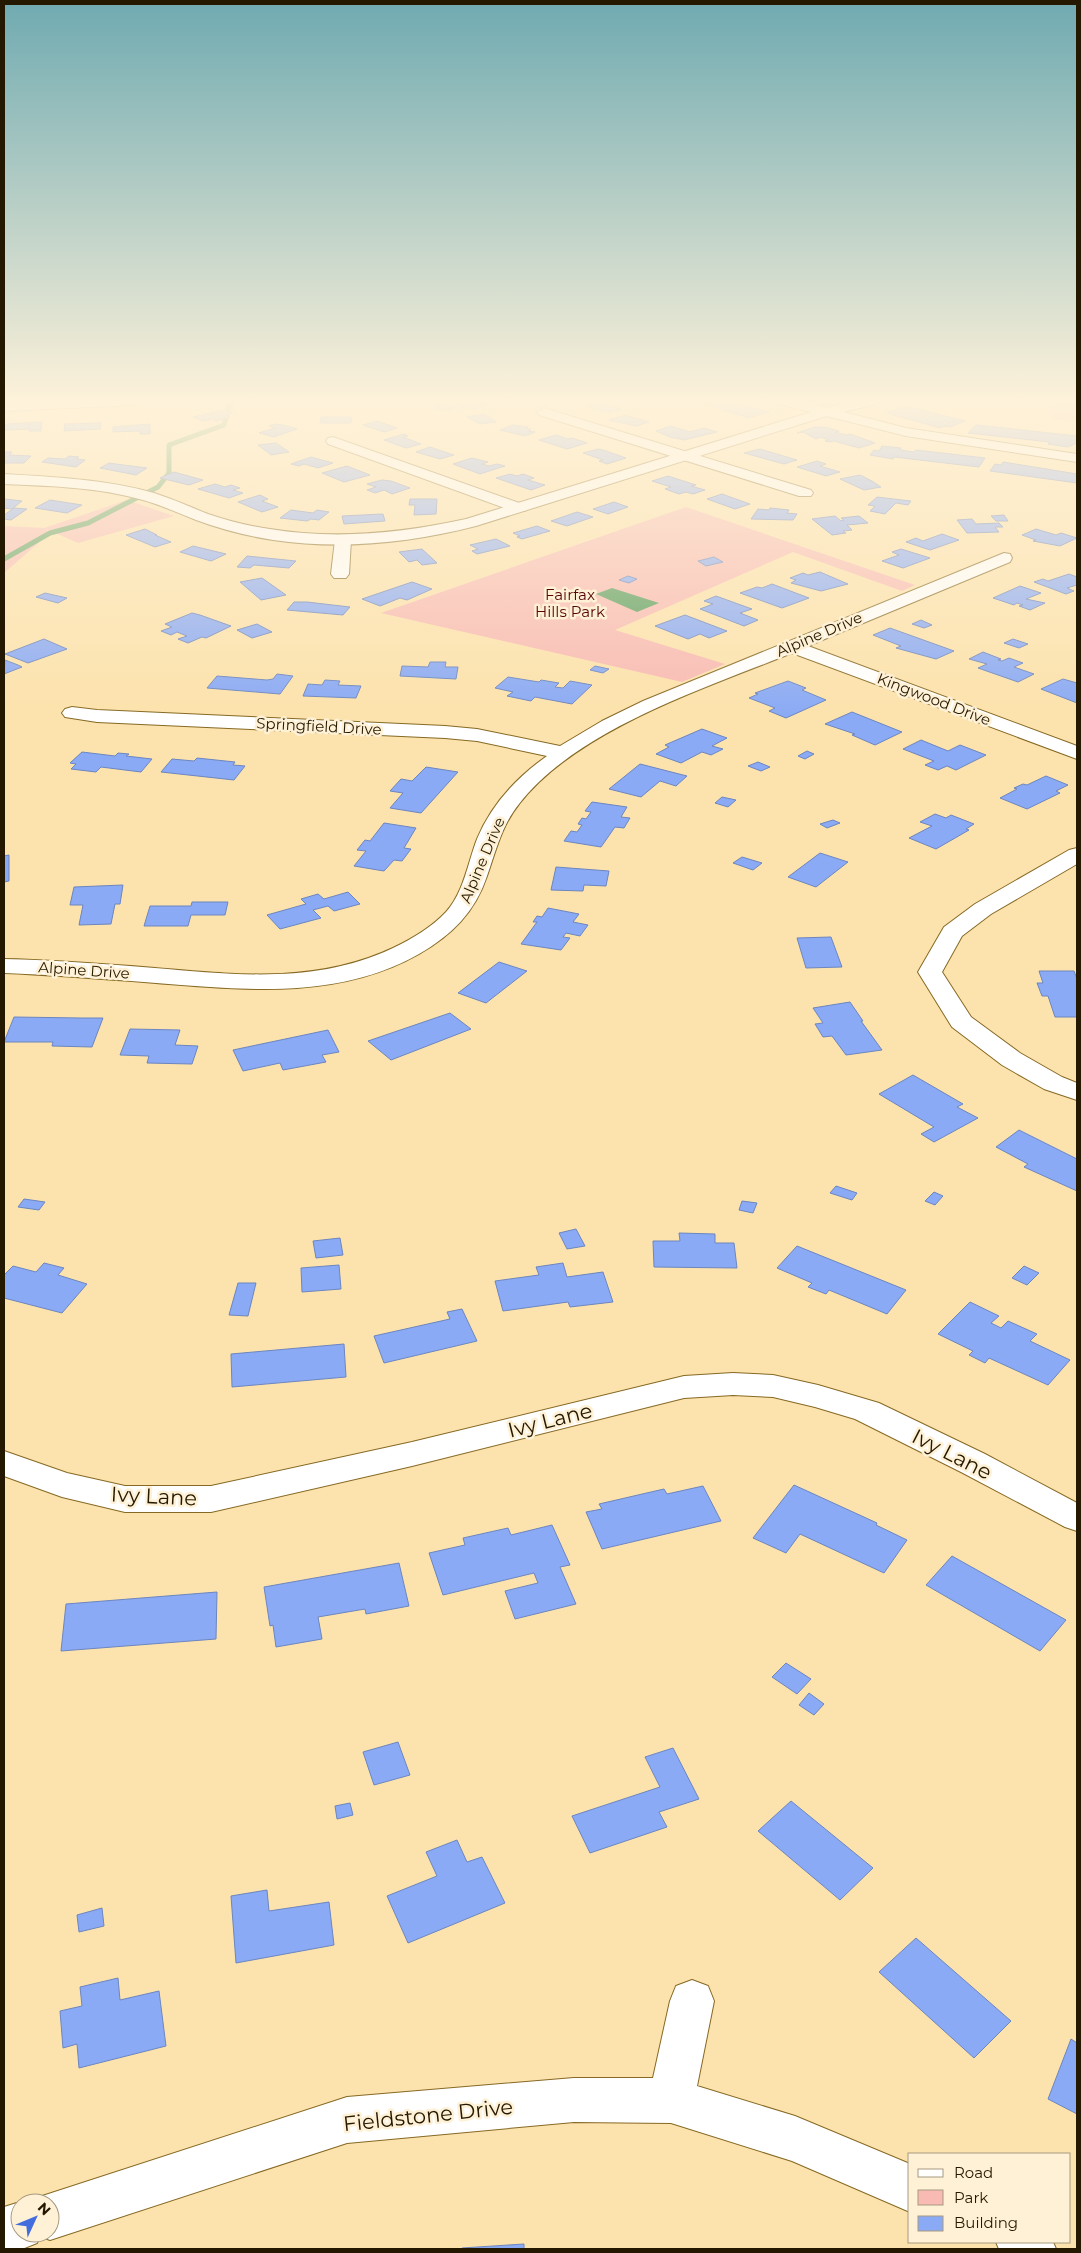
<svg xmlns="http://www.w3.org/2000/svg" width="1081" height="2253" viewBox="0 0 1081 2253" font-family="Montserrat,sans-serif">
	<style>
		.green { fill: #f8bab3 }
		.water { fill: #599c5e }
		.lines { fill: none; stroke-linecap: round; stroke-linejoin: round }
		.stream { stroke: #599c5e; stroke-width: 5 }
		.building { fill: #8aaaf5; stroke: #6c86c0 }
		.minor-casing { stroke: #866923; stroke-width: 2 }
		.tertiary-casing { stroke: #866923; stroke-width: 2 }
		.minor { fill: #fff; fill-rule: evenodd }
		.tertiary { fill: #fff; fill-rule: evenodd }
		.labels { text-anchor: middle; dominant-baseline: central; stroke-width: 5; stroke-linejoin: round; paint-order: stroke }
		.far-park-label { font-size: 15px; fill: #580308; stroke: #fef1d6 }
		.far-street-label { font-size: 15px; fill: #241800; stroke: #fef1d6 }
		.near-street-label { font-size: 21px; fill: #241800; stroke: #fef1d6 }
	</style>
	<rect width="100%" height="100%" fill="#fce2ac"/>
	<path class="green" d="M1055 401H1077V422L1050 419Z
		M127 500 174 516 78 543 46 529 50 533 4 573V526L44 528Z
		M686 507 915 585 902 591 793 552 615 630 725 664 682 682 381 613Z"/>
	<path class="water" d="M612 588 659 603 637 612 596 594Z"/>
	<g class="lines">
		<path class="stream" d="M4 559 50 533 88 523 158 487 169 473V445L224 425 229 405 233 401"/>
	</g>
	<path class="building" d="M467 401H491L477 409 459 407Z
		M695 401H734L730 403 769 412 749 418Z
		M598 402 618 408 622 410 605 412 585 406Z
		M440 404 458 406 451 410 434 408Z
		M902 407 918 409 965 421 950 427 945 426 940 428 887 413Z
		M222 410 233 413 226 415 230 417 216 421 212 419 203 421 193 417Z
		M485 414 496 422 480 424 467 417Z
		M625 415 649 422 636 426 609 420Z
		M321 417H352L351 423H320Z
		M377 421 397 428 384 432 363 425Z
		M42 422 41 431H29V429L5 430 6 424Z
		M101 423 100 429 64 431 65 424Z
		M150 424V434H140V431L113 432V427Z
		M276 424 283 425 297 429 274 437 259 433 275 428 269 426Z
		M513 425 528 427 526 428 531 430 528 431 535 432 525 436 500 430Z
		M976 425 1077 436V443L1068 447 1048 444 1050 442 968 433Z
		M671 426 690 432 704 428 717 432 684 440 670 437 656 431Z
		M815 427H824L839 431 835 432 846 435 850 434 875 443 859 448 834 441 830 442 825 441 829 440 820 437 816 439 803 432 797 433Z
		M404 434 408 436 403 437 421 444 406 448 384 440Z
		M556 435 568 439 572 438 587 443 567 449 539 440Z
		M276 443 289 452 271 455 258 445Z
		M882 446 901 448 900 450 914 452 916 450 985 458 979 467 894 457 893 459 870 455 874 450 879 451Z
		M430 447 454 455 440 459 416 452Z
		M598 449 603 450 626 458 607 464 599 461 603 460 583 453Z
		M760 449 797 460 784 464 744 453Z
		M4 452H12L9 455 31 456 24 463H4Z
		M69 456 79 457 76 459 85 460 76 467 42 462 48 458 65 459Z
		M311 457 333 463 318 468 304 464 299 466 291 464Z
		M472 458 488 462 482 464 489 466 497 464 505 466 480 474 453 464Z
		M817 461 826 464 820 466 840 472 826 476 797 467Z
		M1003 462 1077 474V483L990 471 995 464 1001 465Z
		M109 463 116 464 147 468 136 475 100 468Z
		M347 466 370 475 344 482 322 473Z
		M174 472 203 480 189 485 160 478Z
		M510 474 517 476 523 474 534 478 528 480 545 485 531 490 496 478Z
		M860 475 872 481 881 487 864 490 840 479Z
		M668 476 696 485 691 486 705 490 693 494 686 492 679 494 665 489 671 487 652 481Z
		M382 480 391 481 410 488 392 494 384 490 375 493 367 490 376 487 367 484Z
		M215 484 225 487 231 485 240 488 233 490 243 493 229 498 198 489Z
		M722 494 750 504 735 509 707 499Z
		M260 495 268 499 262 501 278 507 262 512 238 502Z
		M877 497 911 501 908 505 896 503 885 514 870 511 875 506 868 505Z
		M4 499 14 500 22 501 12 509 4 508Z
		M410 499H437L436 514 414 515 415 505H409Z
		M50 500 82 505 67 513 35 508Z
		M614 502 628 507 608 514 593 509Z
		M14 508 27 509 11 520 4 519V515Z
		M770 508 789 510 787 513 797 514 793 520 751 519 758 509 769 510Z
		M291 510 313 513 317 510 329 512 319 520 311 519 307 521 280 518Z
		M577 512 593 517 567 526 551 521Z
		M383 514 385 521 344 524 342 516Z
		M1004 515 1008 521H996L991 516Z
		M835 516 841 521 844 520 841 518 859 516 868 523 847 525 852 530 843 531 846 533 832 535 812 519Z
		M972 519 976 524 999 523 1003 527H995L999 532 967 533 957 520Z
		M537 526 550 531 522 539 517 537 520 536 513 533Z
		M145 529 157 535H155L171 542 155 547 126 535Z
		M1036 529 1056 535 1061 533 1077 538 1060 546 1033 541 1036 540 1022 535Z
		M942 534 959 540 930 550 906 542 916 538 923 541Z
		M496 539 510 546 477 554 472 551 478 549 470 545Z
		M193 546 226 554 211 561 180 552Z
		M422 549 437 563 422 565 417 560 409 562 399 552Z
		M901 549 930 558 903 568 882 561 899 555 892 552Z
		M247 556 296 561 289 568 254 565 250 568 237 567Z
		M714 557 723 562 706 566 698 561Z
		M820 572 848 584 821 591 791 583 796 580 790 578 803 573 808 575Z
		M1069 574 1077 577V585L1067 588 1074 591 1066 594 1034 582 1043 579 1048 581Z
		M628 576 637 579 629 583 619 580Z
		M262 578 286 595 261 600 240 582Z
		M412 582 432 589 407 600 400 598 380 606 362 599Z
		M772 584 809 598 782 608 740 593 757 587 762 588Z
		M1020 586 1041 593 1026 599 1045 603 1030 610 1019 606 1023 605 1017 603 1014 605 993 598Z
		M45 593 67 598 58 603 36 597Z
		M716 596 752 609 740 613 758 620 744 626 700 609 713 604 704 601Z
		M294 602H307L350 607 343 615 287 610Z
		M192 613 200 615 231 626 206 638 202 637 188 643 178 639 187 636 177 632 171 635 161 631 172 627 165 624Z
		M685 615 727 631 709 638 700 634 688 639 655 626Z
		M921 620 932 625 924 628 912 624Z
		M257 624 272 632 252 638 237 630Z
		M890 628 954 651 936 659 896 648 901 646 873 635Z
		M44 639 67 649 28 663 5 654Z
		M1013 639 1028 644 1019 648 1004 643Z
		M983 652 1001 659 998 660 1002 661 1009 658 1023 663 1014 667 1034 674 1018 682 978 668 987 664 969 659Z
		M5 660 18 665 22 667 4 674Z
		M430 662H446L445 667H458L456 679 400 676 402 666 428 667Z
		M595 666 609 669 603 673 590 670Z
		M277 674 293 676 280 694 207 688 217 676 267 680 273 679Z
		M508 677 539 682 541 680 559 683 555 687 563 688 570 681 592 685 572 704 535 697 531 701 507 696 513 692 495 688Z
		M1063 679 1077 683V703L1041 689Z
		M325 680 340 681 338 685 361 686 356 698 303 696 308 684 322 685Z
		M788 681 806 688 802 690 826 700 786 718 769 711 775 708 749 698 758 694 755 693Z
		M852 712 902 732 875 745 852 735 855 734 825 724Z
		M702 729 727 738 712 746 723 749 711 755 702 752 681 763 656 754 669 747 665 745Z
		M921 740 948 751 960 745 986 755 956 770 947 766 938 770 925 765 934 761 903 749Z
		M807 751 814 754 805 759 798 756Z
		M82 752 115 756 118 753 129 754 126 756 152 759 141 772 101 767 96 772 71 769 76 764 70 763Z
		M197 758 235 762 233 765 245 766 234 780 161 772 172 759 194 761Z
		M758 762 770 767 761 771 748 766Z
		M640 764 644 765 687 776 676 786 660 781 641 797 609 789Z
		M426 767 458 772 421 813 390 808 403 793 390 791 401 779 412 781Z
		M1046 776 1068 785 1056 791 1060 793 1027 809 1000 798 1017 789 1014 788 1023 784 1027 785Z
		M722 797 736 800 728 807 715 803Z
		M592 802 627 807 621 817 630 818 624 828 615 827 601 847 564 841 571 831 577 832 582 825 578 824 582 818 586 819 591 812 585 811Z
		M935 814 946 818 951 815 974 824 966 829 969 830 936 849 909 838 932 826 920 822Z
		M833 820 840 823 827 828 820 824Z
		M384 823 416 828 404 848 411 849 402 861 394 860 384 871 354 866 366 851 357 850 365 840 370 841Z
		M820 853 848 862 816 887 788 877Z
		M9 855V881L4 882V856Z
		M742 857 762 863 753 870 733 863Z
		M556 867 609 871 606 886 584 885 583 891 551 890Z
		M123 885 120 904H115L111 924 79 925 83 905H70L74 887Z
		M348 892 360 904 334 911 328 906 313 910 321 918 280 929 267 915 306 904 301 899 318 894 324 899Z
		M192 902H228L225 915H191L188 926H144L150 906H191Z
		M548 908 579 914 573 922 588 925 580 936 566 933 563 937 570 938 561 950 521 944 537 922H533L537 916 542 917Z
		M831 937 842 967 806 968 797 938Z
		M499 962 527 971 486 1003 458 993Z
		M1039 971H1074L1077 979V1017H1055L1048 996H1042L1037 983H1043Z
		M850 1002 863 1021H861L882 1050 846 1055 832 1036 823 1037 815 1024 823 1023 813 1008Z
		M450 1013 471 1029 391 1060 368 1041Z
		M14 1017 81 1018H103L92 1047 52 1046 53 1042H4Z
		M130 1029 180 1030 175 1045 198 1046 192 1064 147 1063 149 1056 120 1055Z
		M328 1030 339 1052 322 1055 326 1062 283 1070 280 1063 243 1071 233 1050Z
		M913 1075 963 1104 957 1107 978 1118 934 1142 921 1134 934 1127 879 1094Z
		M1019 1130 1077 1159V1191L1024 1167 1028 1164 996 1147Z
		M836 1186 857 1193 852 1200 830 1193Z
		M934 1192 943 1196 935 1205 925 1201Z
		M24 1199 45 1202 39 1210 18 1207Z
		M742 1201 757 1203 753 1213 739 1210Z
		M576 1229 585 1246 567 1249 559 1233Z
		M679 1233 715 1234V1243H734L737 1268 654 1267 653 1241H680Z
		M340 1238 343 1255 316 1258 313 1241Z
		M797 1246 906 1290 887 1314 829 1290 826 1294 808 1287 812 1283 777 1268Z
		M44 1263 64 1268 58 1275 87 1284 62 1313 4 1298V1275L13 1266 36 1272Z
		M563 1263 567 1277 603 1272 613 1302 570 1307 568 1302 503 1311 495 1281 539 1275 536 1267Z
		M339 1265 341 1289 302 1292 301 1268Z
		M1024 1266 1039 1273 1027 1285 1012 1278Z
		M238 1283H256L248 1316 229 1315Z
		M970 1302 999 1316 991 1323 1001 1328 1008 1321 1037 1334 1030 1341 1070 1360 1048 1385 989 1358 985 1363 969 1355 973 1351 938 1334Z
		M462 1309 477 1341 384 1363 374 1336 450 1319 447 1312Z
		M344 1344 346 1377 232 1387 231 1354Z
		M794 1485 877 1523 876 1525 907 1540 884 1573 800 1534 786 1553 753 1538Z
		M703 1486 721 1521 602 1549 586 1512 602 1509 599 1504 664 1489 667 1494Z
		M552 1525 570 1565 560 1567 576 1604 515 1619 505 1591 538 1583 534 1573 443 1595 429 1553 465 1545 463 1538 508 1528 511 1535Z
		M952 1556 1066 1620 1040 1651 926 1585Z
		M399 1563 409 1606 366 1614 365 1609 318 1617 322 1639 276 1647 273 1625 270 1626 264 1587Z
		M217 1592 216 1639 61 1651 66 1604Z
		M786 1663 811 1679 797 1694 772 1677Z
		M809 1693 824 1704 814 1715 799 1705Z
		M398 1742 410 1775 374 1785 363 1752Z
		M673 1748 699 1799 659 1812 667 1827 590 1853 572 1816 660 1787 645 1757Z
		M791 1801 873 1868 840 1900 758 1831Z
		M350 1803 353 1815 337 1819 335 1806Z
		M457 1840 467 1862 482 1857 505 1903 408 1943 387 1896 437 1876 426 1852Z
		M267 1890 269 1911 329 1902 334 1945 236 1963 231 1896Z
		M102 1908 104 1926 79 1932 77 1915Z
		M916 1938 1011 2021 974 2058 879 1972Z
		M118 1978 120 2000 159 1991 166 2046 79 2068 77 2044 63 2048 60 2011 82 2006 80 1987Z
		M1071 2039 1077 2043V2114L1048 2099Z
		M524 2244V2249H462V2248Z"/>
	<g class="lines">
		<defs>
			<path id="minor" d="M43 401H141L134 405 4 411V403Z
				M777 401H801L906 428 1077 454V462L906 436 779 404Z
				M544 408 811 490 813 493 811 496H799L539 415 537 412Z
				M333 437 525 505 527 508 525 511H513L328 444 326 441 328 438Z
				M343 535 349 537 351 540 349 574 346 578H334L331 574 335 540 337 537Z
				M1004 553 1010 554 1012 558 1010 562 808 646 1077 746V759L792 653C706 688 577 729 519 804 502 825 496 850 487 876 475 912 452 935 419 954 338 1000 245 990 156 983 106 979 55 975 4 973V959C55 960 105 964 155 968 237 975 317 984 393 948 412 939 432 927 446 912 464 892 468 862 477 839 491 805 517 777 547 756L477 741 445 738 97 722 65 717 62 713 65 709 72 707 97 710 445 726 477 729 560 746 602 721 643 701Z
				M1077 848V864L991 914 962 936 942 972 971 1017 1020 1053 1062 1077 1077 1083V1100L1044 1089 1002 1065 952 1027 918 972 944 927 975 904 1069 850Z
				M733 1373 773 1375 818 1385 879 1403 985 1454 1077 1503V1531L1065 1527 961 1472 855 1419 815 1407 773 1397 733 1395 684 1398 412 1466 211 1512H125L62 1497 4 1476V1451L67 1473 125 1486H211L412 1442 684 1376Z
				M692 1980 708 1986 714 2001 697 2086 795 2116 910 2164V2212L792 2161 671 2123 574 2122 347 2143 50 2240 40 2236 37 2243 22 2249H4V2207L20 2202 23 2203H20V2233H50V2203H31L33 2199 347 2097 574 2078H653L670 2001 676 1986Z
				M996 2242H1053L1056 2249H999Z"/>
			<path id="tertiary" d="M854 401H879L877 404 830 415 476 526C410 543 340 550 273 540 247 536 220 529 196 520 178 513 161 505 143 500 98 487 50 486 4 484V474C55 477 105 479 154 493 173 499 190 507 208 514 228 521 249 526 270 529 336 540 402 533 466 519L821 409Z"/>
		</defs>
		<use href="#minor" class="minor-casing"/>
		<use href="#tertiary" class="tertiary-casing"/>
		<use href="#minor" class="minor"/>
		<use href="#tertiary" class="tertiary"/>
	</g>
	<linearGradient id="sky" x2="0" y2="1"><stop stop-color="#6faab1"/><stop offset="0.56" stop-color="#fef2da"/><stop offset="1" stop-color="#fef2da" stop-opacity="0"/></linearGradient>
	<rect width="1081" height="716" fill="url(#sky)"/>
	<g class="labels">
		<g class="far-park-label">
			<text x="570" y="594">Fairfax<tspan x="570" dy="17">Hills Park</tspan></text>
		</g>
		<g class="far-street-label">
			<text transform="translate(819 634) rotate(-23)">Alpine Drive</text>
			<text transform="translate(934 699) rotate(21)">Kingwood Drive</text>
			<text transform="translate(319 726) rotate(3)">Springfield Drive</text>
			<text transform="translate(482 860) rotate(-67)">Alpine Drive</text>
			<text transform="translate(84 970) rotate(4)">Alpine Drive</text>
		</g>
		<g class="near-street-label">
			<text transform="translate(550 1420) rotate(-14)">Ivy Lane</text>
			<text transform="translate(952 1454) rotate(27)">Ivy Lane</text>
			<text transform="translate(154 1496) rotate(3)">Ivy Lane</text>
			<text transform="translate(428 2115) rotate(-6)">Fieldstone Drive</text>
		</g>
	</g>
	<rect width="1081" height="2253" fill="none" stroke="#241800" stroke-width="10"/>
	<rect x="908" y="2153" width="162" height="90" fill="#fef1d6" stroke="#a79a80"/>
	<rect x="918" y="2169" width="25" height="8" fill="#ffffff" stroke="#a79a80"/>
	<text x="954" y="2178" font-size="15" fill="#241800">Road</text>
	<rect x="918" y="2190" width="25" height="15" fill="#f8bab3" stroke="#a79a80"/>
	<text x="954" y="2203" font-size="15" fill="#241800">Park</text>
	<rect x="918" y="2216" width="25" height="15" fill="#8aaaf5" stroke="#a79a80"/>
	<text x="954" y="2228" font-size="15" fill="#241800">Building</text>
	<g transform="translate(35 2218) rotate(46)"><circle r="24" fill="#fef1d6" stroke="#a79a80"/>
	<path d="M0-4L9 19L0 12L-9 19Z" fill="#436ddf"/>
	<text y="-8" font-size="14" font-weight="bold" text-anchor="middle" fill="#241800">N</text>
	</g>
</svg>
